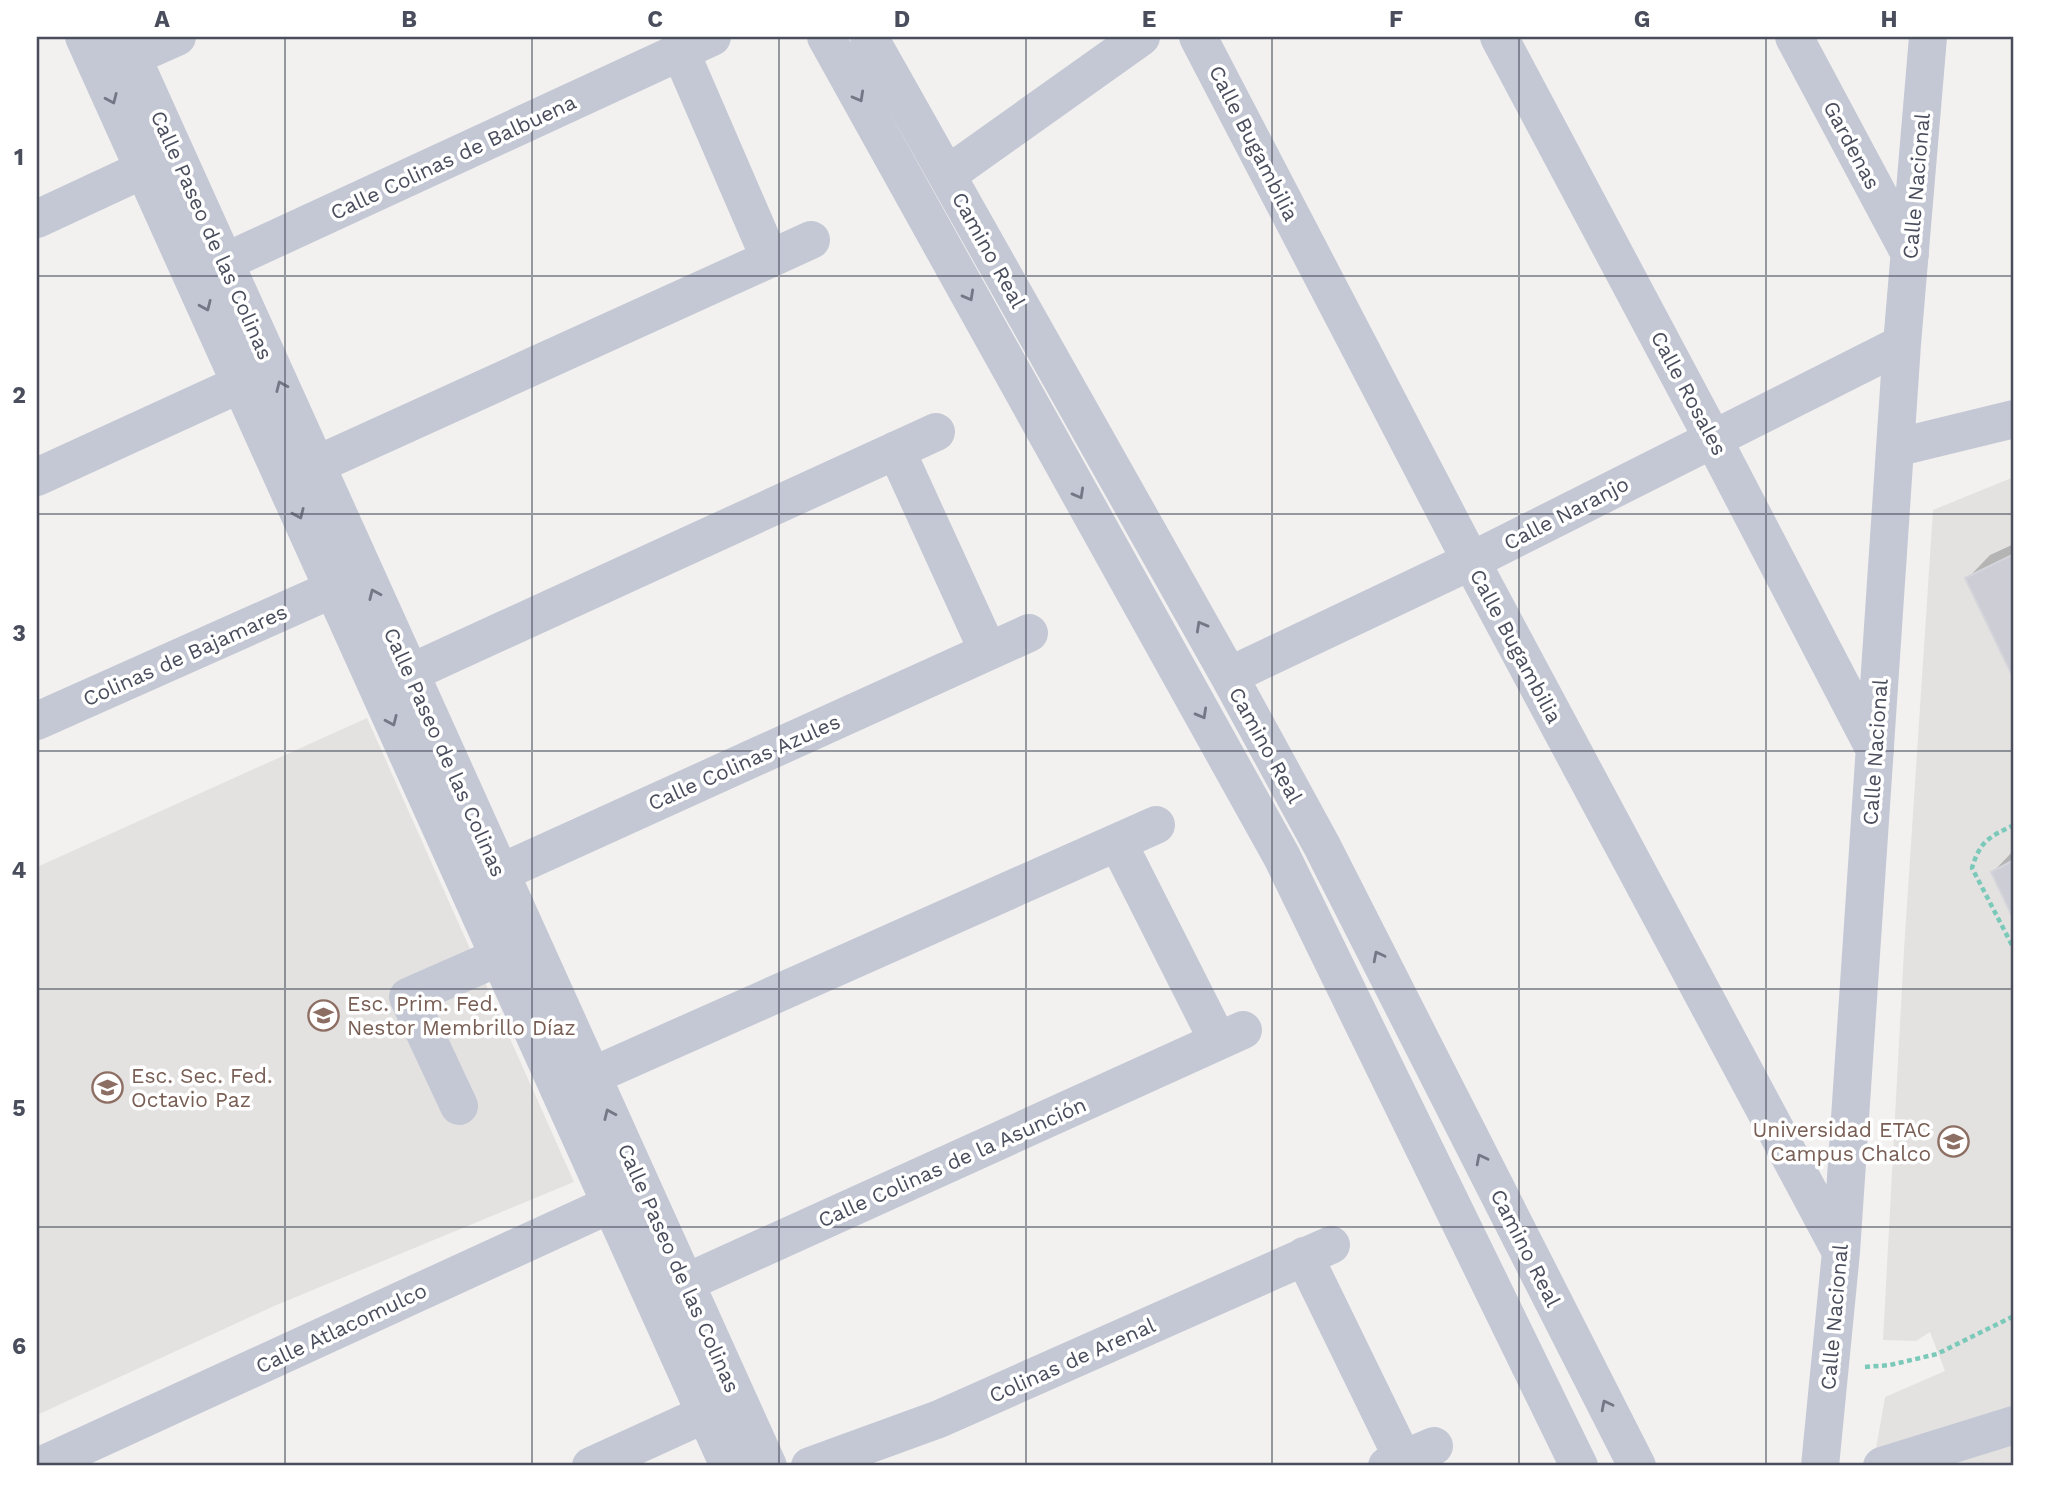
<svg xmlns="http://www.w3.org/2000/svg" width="2051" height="1503" viewBox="0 0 2051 1503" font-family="'Work Sans',sans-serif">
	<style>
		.education { fill: #e3e2e1 }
		.shadow { fill: #0003 }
		.building { fill: #cdced5; stroke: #d4d4db; stroke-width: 2 }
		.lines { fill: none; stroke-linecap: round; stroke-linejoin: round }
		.path { stroke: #7bc9b9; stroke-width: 4.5; stroke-dasharray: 5 3.5; stroke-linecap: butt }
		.minor { stroke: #c4c8d4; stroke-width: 38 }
		.oneway { stroke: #747886 }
		.grid { fill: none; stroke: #494d5c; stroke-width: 2; stroke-opacity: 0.55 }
		.labels { text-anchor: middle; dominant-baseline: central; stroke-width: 7; stroke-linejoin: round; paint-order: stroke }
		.street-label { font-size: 21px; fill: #494d5c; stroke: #fff }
		.education-label { font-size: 21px; fill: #785e54; stroke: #fff; text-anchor: start }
		.neatline { fill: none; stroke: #494d5c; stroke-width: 2.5 }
		.grid-label { font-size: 23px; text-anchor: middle; font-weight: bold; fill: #494d5c }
	</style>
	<rect width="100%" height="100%" fill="#f2f1f0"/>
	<path class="education" d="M2014 477V1466H1873L1885 1397 1945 1371 1930 1332 1916 1341 1883 1340 1904 950 1933 510Z
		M367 718 574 1182 274 1306 37 1415V867Z"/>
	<path class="shadow" d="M2014 544V675L1967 579 1990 555Z
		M2014 850V916L1993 872Z"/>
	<path class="building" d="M2014 554V679L1965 578Z
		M2014 860V920L1991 872Z"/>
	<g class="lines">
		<path class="path" d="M2014 825C1989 837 1980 841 1972 868L2014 949
			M1865 1367 1890 1365 1937 1354 2014 1316"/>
		<path class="minor" d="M84 37 729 1466
			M123 37 768 1466
			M826 37 1282 857 1579 1466
			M869 37 1229 676 1322 846 1637 1466
			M1198 37 1471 561 1841 1252
			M1499 37 1713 439 1875 750
			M1794 37 1910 254
			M681 53 770 259
			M132 57 177 37
			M947 175 1141 37
			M37 219 168 158
			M225 262 712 37
			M1895 448 2014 419
			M896 450 988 651
			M316 465 811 240
			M37 477 240 384
			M410 673 936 432
			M1229 676 1471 561 1902 344
			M37 721 333 589
			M1118 843 1218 1041
			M500 873 1029 633
			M592 1076 1156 825
			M459 1106 408 997 499 957
			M1304 1256 1403 1459
			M685 1283 1243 1030
			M40 1466 633 1194
			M591 1466 705 1414
			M810 1466 939 1419 1331 1245
			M1387 1466 1434 1446
			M1820 1466 1841 1252 1902 344 1928 37
			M1882 1466 2014 1425"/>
	</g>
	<defs><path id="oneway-chevron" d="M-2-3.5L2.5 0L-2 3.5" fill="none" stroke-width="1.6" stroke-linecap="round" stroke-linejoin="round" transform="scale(1.75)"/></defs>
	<g class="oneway">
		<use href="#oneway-chevron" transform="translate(859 97) rotate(61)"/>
		<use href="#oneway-chevron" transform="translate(112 99) rotate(66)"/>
		<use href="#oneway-chevron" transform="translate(969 296) rotate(61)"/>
		<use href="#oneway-chevron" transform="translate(206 306) rotate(66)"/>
		<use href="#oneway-chevron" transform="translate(281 386) rotate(-114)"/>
		<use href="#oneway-chevron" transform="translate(1079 494) rotate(61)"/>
		<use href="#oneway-chevron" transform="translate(299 514) rotate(66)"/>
		<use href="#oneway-chevron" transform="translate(374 594) rotate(-114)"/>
		<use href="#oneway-chevron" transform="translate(1201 626) rotate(-119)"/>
		<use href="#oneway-chevron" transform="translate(1202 714) rotate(61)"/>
		<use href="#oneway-chevron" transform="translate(392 721) rotate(66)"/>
		<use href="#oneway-chevron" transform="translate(1378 956) rotate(-117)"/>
		<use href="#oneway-chevron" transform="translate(609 1114) rotate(-114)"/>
		<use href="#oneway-chevron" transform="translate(1481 1159) rotate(-117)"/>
		<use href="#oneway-chevron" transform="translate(1606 1405) rotate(-117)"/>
	</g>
	<path class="grid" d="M285 37V1466M532 37V1466M779 37V1466M1026 37V1466M1272 37V1466M1519 37V1466M1766 37V1466M37 276H2014M37 514H2014M37 751H2014M37 989H2014M37 1227H2014"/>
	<defs>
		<symbol id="school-ring" viewBox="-11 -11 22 22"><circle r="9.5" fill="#fff" stroke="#8d6e63" stroke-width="1.5"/><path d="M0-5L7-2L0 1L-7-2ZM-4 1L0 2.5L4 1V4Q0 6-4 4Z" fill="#8d6e63"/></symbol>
		<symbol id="university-ring" viewBox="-11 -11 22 22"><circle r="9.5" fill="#fff" stroke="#8d6e63" stroke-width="1.5"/><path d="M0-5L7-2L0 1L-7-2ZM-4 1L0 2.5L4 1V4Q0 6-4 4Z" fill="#8d6e63"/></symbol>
	</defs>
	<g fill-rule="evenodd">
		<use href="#school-ring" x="306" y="998" width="35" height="35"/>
		<use href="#school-ring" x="90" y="1070" width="35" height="35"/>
		<use href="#university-ring" x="1936" y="1124" width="35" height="35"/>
	</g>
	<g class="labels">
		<g class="street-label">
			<text transform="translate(1254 143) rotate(63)">Calle Bugambilia</text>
			<text transform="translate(1852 145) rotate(62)">Gardenas</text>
			<text transform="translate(453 157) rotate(-25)">Calle Colinas de Balbuena</text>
			<text transform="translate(1916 186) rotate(-85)">Calle Nacional</text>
			<text transform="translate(212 235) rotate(66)">Calle Paseo de las Colinas</text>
			<text transform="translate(989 250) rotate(61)">Camino Real</text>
			<text transform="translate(1689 393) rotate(62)">Calle Rosales</text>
			<text transform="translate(1566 513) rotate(-27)">Calle Naranjo</text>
			<text transform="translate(1516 646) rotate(62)">Calle Bugambilia</text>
			<text transform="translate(185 655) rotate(-24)">Colinas de Bajamares</text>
			<text transform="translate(1266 745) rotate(61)">Camino Real</text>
			<text transform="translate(445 752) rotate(66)">Calle Paseo de las Colinas</text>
			<text transform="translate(1875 752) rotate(-86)">Calle Nacional</text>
			<text transform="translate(744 762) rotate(-24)">Calle Colinas Azules</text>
			<text transform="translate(952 1162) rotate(-24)">Calle Colinas de la Asunción</text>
			<text transform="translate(1526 1248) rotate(63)">Camino Real</text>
			<text transform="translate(679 1268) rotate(66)">Calle Paseo de las Colinas</text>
			<text transform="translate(1834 1317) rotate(-85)">Calle Nacional</text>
			<text transform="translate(341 1328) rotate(-25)">Calle Atlacomulco</text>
			<text transform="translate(1072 1360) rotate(-24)">Colinas de Arenal</text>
		</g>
		<g class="education-label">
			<text x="347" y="1003">Esc. Prim. Fed.<tspan x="347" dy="24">Nestor Membrillo Díaz</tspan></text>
			<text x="131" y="1075">Esc. Sec. Fed.<tspan x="131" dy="24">Octavio Paz</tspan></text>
			<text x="1931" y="1129" text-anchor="end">Universidad ETAC<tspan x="1931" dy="24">Campus Chalco</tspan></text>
		</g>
	</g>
	<rect width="2051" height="1503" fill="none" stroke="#ffffff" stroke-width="77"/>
	<rect x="38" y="38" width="1974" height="1426" class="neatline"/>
	<g class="grid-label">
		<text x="162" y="27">A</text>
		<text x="409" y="27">B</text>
		<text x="655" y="27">C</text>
		<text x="902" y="27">D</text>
		<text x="1149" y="27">E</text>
		<text x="1396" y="27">F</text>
		<text x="1642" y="27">G</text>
		<text x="1889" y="27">H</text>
		<text x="19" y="165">1</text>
		<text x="19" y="403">2</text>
		<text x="19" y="641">3</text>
		<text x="19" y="878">4</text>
		<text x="19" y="1116">5</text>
		<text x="19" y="1354">6</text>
	</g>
</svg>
